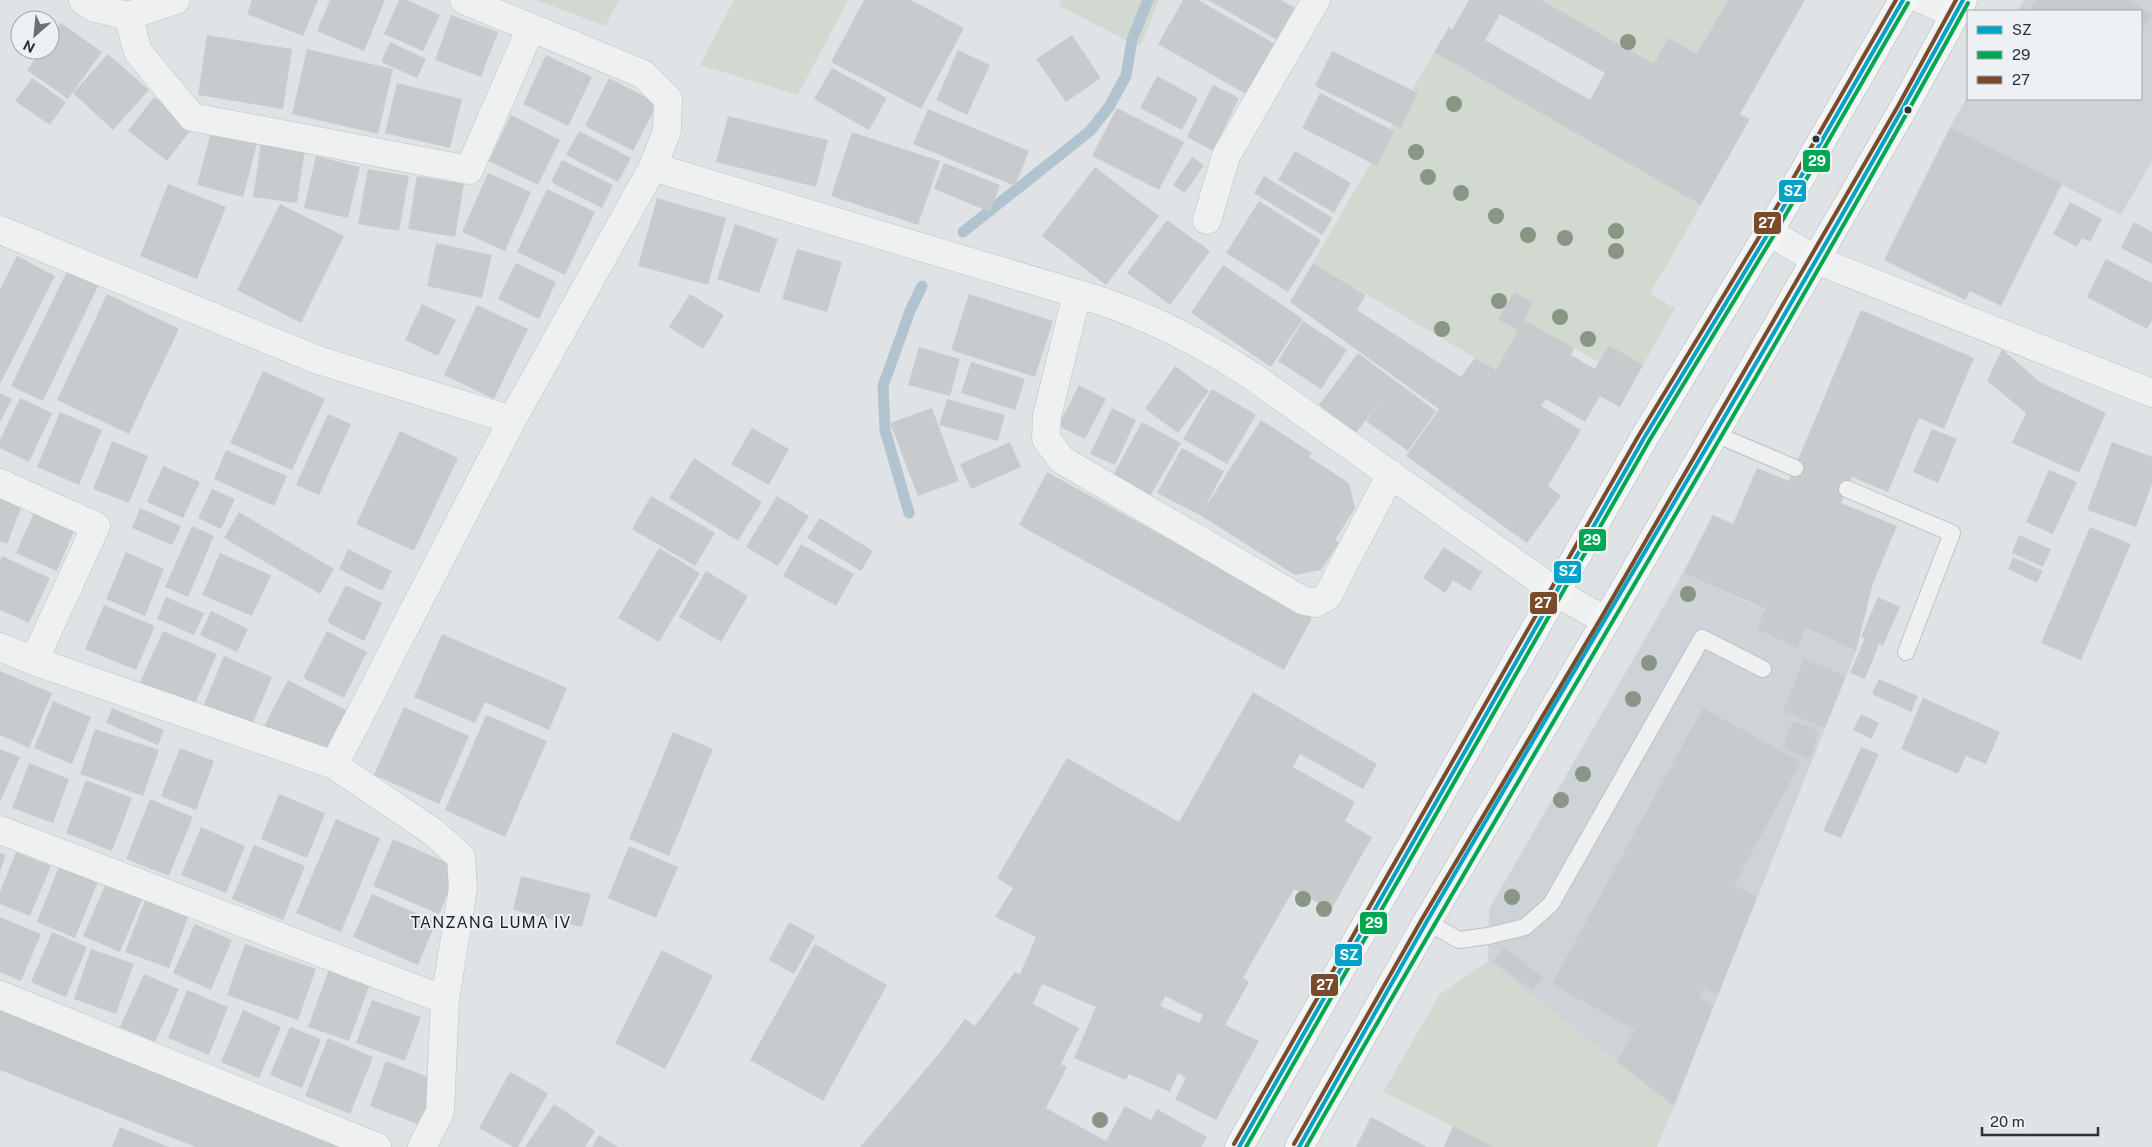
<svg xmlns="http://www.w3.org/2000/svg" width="2152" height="1147" viewBox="0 0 2152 1147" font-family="'Public Sans',sans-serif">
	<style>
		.built { fill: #ced3d8 }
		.green { fill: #d2d9d1 }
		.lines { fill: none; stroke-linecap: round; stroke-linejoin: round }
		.stream { stroke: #b0c3cf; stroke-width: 11 }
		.building { fill: #c8cbcd; fill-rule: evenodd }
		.lane-casing { stroke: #bec1c3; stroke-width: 18 }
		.street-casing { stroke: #bec1c3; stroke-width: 29 }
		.highway-casing { stroke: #b2b6b9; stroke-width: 29 }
		.lane { stroke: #eff1f1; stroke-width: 16 }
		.street { stroke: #eff1f1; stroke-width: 28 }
		.highway { stroke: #f4f5f5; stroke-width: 28 }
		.bus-1-casing { stroke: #edf1f4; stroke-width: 8 }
		.bus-2-casing { stroke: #edf1f4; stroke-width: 8 }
		.bus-3-casing { stroke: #edf1f4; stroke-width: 8 }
		.bus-1 { stroke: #02a3c7; stroke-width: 4 }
		.bus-2 { stroke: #00a651; stroke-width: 4 }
		.bus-3 { stroke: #7a4b2a; stroke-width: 4 }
		.tree { fill: #899685 }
		.bus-dot { fill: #28333d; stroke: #edf1f4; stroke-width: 2 }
		.labels { text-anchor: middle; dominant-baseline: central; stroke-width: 4; stroke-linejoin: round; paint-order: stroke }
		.quarter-label { font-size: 16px; letter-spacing: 1px; fill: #1a242d; stroke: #edf1f4 }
		.line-badge { stroke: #edf1f4; stroke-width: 2 }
		.badge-label { font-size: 14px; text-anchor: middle; font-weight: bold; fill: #fff }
	</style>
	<rect width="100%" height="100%" fill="#e0e3e5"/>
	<path class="built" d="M2024 0H2152V161L2121 215 1950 127 1968 96V99H2141V11H2017Z
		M1683 573 1856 651 1674 1106 1488 961 1489 909Z"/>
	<path class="green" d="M536 0H619L605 26Z
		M734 0H848L798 95 700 65Z
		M1062 0H1159L1140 47 1059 6Z
		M1541 0H1728L1682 80Z
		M1434 52 1701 205 1650 294 1675 308 1643 365 1609 345 1599 362 1524 320 1496 370 1313 263Z
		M1488 961 1674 1106 1657 1147H1494L1383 1092 1440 994Z"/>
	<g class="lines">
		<path class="stream" d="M963 232 1090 131 1109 107 1126 76 1132 40 1148 0
			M909 513 885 430 883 386 910 311 922 286"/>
	</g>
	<path class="building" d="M252 0H318L303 36 247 14Z
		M330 0H385L364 51 317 31Z
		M399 0H407L440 15 423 51 384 34Z
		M864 0H911L964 28 921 109 831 62Z
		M1183 0H1198L1275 44 1246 94 1158 44Z
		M1208 0H1281L1295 8 1277 40Z
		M1469 0H1541L1654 64 1668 38 1697 54 1728 0H1805L1740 114 1750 119 1701 205 1434 52 1449 27 1452 30ZM1500 14 1605 73 1590 100 1485 40Z
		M2036 0H2128L2152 14 2141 34V11H2029Z
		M451 15 498 32 481 77 435 60Z
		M61 23 102 52 68 99 27 70 41 50H50V38Z
		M207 35 292 49 283 109 198 95Z
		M1072 35 1101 78 1066 102 1036 59Z
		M390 42 426 59 417 78 381 62Z
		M307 49 393 69 378 134 292 114Z
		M958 50 990 65 967 115 936 100Z
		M1332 51 1418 93 1401 128 1315 86Z
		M108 54 149 90 113 130 73 93Z
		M546 55 592 77 568 126 523 104Z
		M832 68 887 98 869 130 814 99Z
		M1157 76 1198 98 1182 130 1140 108Z
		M32 78 66 102 50 125 15 101Z
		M609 78 658 103 633 151 585 126Z
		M397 83 462 99 450 148 385 133Z
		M1213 85 1239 98 1213 151 1187 137Z
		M1320 93 1394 131 1377 166 1302 128Z
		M154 97 193 127 167 161 128 131Z
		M1117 108 1184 142 1159 190 1092 156Z
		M928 109 1029 151 1015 186 913 144Z
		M511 115 560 140 538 185 489 161Z
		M728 116 828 140 816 187 716 162Z
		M1950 127 2062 184 2001 306 1970 291 1965 300 1884 260Z
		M212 128 258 140 243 197 197 185Z
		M579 131 631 158 618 182 566 155Z
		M852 132 940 161 918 225 831 196Z
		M261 143 305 150 297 203 253 197Z
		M1295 151 1351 183 1334 213 1278 180Z
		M316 156 360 167 348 218 304 208Z
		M1192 157 1204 165 1185 193 1173 185Z
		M562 160 613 185 602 208 551 182Z
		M944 163 1000 185 990 212 934 189Z
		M1095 167 1159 216 1106 285 1042 236Z
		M368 169 409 176 399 231 358 224Z
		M488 173 531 192 505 251 462 232Z
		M417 176 464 184 455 237 408 229Z
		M1264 176 1333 218 1322 235 1254 193Z
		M168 184 226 207 197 279 140 256Z
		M547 189 595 212 565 275 517 252Z
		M657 198 726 218 708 285 638 266Z
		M1259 201 1321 240 1288 292 1226 253Z
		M2070 202 2102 219 2090 242 2082 238 2077 247 2053 234Z
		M280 204 344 236 301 323 237 290Z
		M1167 220 1210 251 1170 305 1127 273Z
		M2134 222 2152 232V264L2121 248Z
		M735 224 778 239 759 293 717 279Z
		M436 243 492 255 482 298 427 286Z
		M797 249 842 262 827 312 782 299Z
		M17 256 55 276 0 384V290Z
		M2106 259 2152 283V321L2147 329 2087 297Z
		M516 263 556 282 539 319 498 299Z
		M1313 263 1366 295 1357 310 1461 377 1475 358 1496 370 1518 330 1498 319 1514 292 1533 303 1524 320 1574 348 1571 355 1595 369 1609 345 1643 365 1620 407 1600 396 1585 422 1546 399 1541 406 1581 430 1548 486 1561 496 1527 543 1406 456 1439 409 1290 302Z
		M1223 265 1303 319 1271 367 1191 313Z
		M67 271 98 286 43 401 11 386Z
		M107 294 179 329 129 434 57 400Z
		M690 294 724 315 703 349 669 327Z
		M969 294 1053 321 1035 377 951 350Z
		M422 304 456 320 438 356 405 340Z
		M477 305 528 329 494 399 444 375Z
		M1861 310 1974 358 1944 429 1919 418 1888 492 1852 477 1841 503 1897 526 1873 583 1856 651 1806 628 1797 647 1757 629 1765 609 1683 573 1713 515 1733 524 1757 468 1789 481Z
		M1303 321 1347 350 1321 389 1278 361Z
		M919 347 960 359 950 396 908 385Z
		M2002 349 2040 382 2106 413 2079 473 2012 443 2026 413 1987 381Z
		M1358 353 1436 411 1408 451 1366 421 1383 397 1356 433 1319 405Z
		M971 362 1025 379 1015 410 961 393Z
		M1175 366 1209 391 1178 433 1145 409Z
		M263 371 325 399 292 470 230 443Z
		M1079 385 1106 399 1085 439 1058 426Z
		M1212 389 1256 415 1227 464 1183 439Z
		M0 393 12 399 0 422Z
		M20 398 52 413 29 462 0 448V440Z
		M947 399 1005 415 998 441 939 425Z
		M932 408 959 481 918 496 890 423Z
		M1112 408 1136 420 1115 465 1090 454Z
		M60 412 102 430 79 485 37 467Z
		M328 414 351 424 319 495 296 485Z
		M1261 420 1312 453 1309 457 1349 483 1355 508 1335 540 1339 543 1321 570 1295 575 1200 515 1157 493 1182 448 1224 471 1203 511Z
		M1142 422 1181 443 1150 496 1113 475Z
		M752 428 789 449 769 485 731 464Z
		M1932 429 1957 439 1938 483 1913 472Z
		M400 431 458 458 414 551 356 524Z
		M112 441 148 456 129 503 93 489Z
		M1010 442 1021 467 971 489 960 464Z
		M2112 442 2152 457V484L2136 527 2087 510Z
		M226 450 287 476 274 506 214 479Z
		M694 458 762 502 738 541 669 498Z
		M163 466 200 482 183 518 147 502Z
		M2049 470 2077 482 2053 534 2026 522Z
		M1047 472 1312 618 1284 670 1019 525Z
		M212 489 235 499 221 529 198 518Z
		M0 494 23 503 7 544 0 541Z
		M651 496 715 533 695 566 632 529Z
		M777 496 809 516 778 566 746 547Z
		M36 508 76 526 57 571 16 553Z
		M140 508 181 526 172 545 132 528Z
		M239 512 334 569 320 594 224 538Z
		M820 518 873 551 861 571 807 538Z
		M192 526 214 536 188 597 165 587Z
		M2090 527 2131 544 2081 660 2041 643Z
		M2019 535 2051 549 2043 567 2012 553Z
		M801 544 854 574 836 606 783 576Z
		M1444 547 1482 572 1470 591 1453 580 1445 593 1423 578Z
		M659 548 700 573 659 642 618 618Z
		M348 549 392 571 382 591 339 569Z
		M126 552 164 569 145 616 106 599Z
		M220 553 271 575 252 616 202 595Z
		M2 556 50 578 29 623 0 610V561Z
		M2013 557 2043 571 2037 583 2008 569Z
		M706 571 748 596 721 642 679 617Z
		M346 585 382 603 364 641 327 622Z
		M166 597 204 613 194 635 157 619Z
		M1878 597 1900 607 1883 646 1879 644 1865 679 1850 673 1865 638 1861 637Z
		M104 605 155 626 136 670 85 649Z
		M211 611 248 629 237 652 200 635Z
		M163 631 217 654 194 706 140 682Z
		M327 631 367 652 344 698 303 678Z
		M442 634 567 688 549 730 485 702 475 723 414 697Z
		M224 656 272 677 250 730 202 709Z
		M1804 659 1846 676 1825 728 1783 711Z
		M0 671 52 693 29 748 0 735Z
		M1879 679 1918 696 1911 712 1872 694Z
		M288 680 350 712 326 760 263 728Z
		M1253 692 1377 764 1363 789 1300 754 1293 767 1355 802 1345 821 1372 837 1331 910 1294 889 1243 978 1249 982 1225 1025 1259 1041 1216 1120 1175 1099 1186 1078 1178 1073 1170 1092 1129 1074 1126 1080 1074 1058 1096 1007 1042 984 1033 1004 1079 1028 1061 1064 1067 1067 1046 1108 1106 1141 1125 1106 1151 1120 1157 1109 1207 1137 1201 1147H860L942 1050 965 1019 975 1026 1015 972 1020 974 1036 937 995 917 1013 888 997 878 1067 758 1179 822ZM1165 996 1203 1015 1199 1023 1160 1006Z
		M1923 698 2000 732 1986 764 1966 756 1958 774 1901 749Z
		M53 701 91 717 72 764 34 748Z
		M404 707 469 736 439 804 374 775Z
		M112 708 164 730 158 745 106 723Z
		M1703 708 1801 762 1734 885 1757 897 1718 995 1704 988 1699 998 1714 1005 1674 1106 1617 1062 1635 1030 1552 984Z
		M1861 714 1879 723 1871 739 1853 730Z
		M486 715 547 741 505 837 445 810Z
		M1793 721 1819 731 1809 759 1782 748Z
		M95 729 159 750 143 796 80 774Z
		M673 732 713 749 669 856 629 839Z
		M1861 747 1879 754 1841 838 1823 831Z
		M180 748 214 761 196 810 161 796Z
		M0 749 20 757 0 802Z
		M29 763 69 779 53 823 12 808Z
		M86 780 132 798 112 851 66 833Z
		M279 794 325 813 307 858 261 839Z
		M150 799 193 817 169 876 126 859Z
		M336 819 380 838 341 932 296 913Z
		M201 827 245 846 226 893 181 875Z
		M393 839 459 868 439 914 373 886Z
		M254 845 305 866 283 920 232 899Z
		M629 846 678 867 656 918 608 898Z
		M16 852 51 866 30 916 0 904V892Z
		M0 853 6 855 0 872Z
		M59 866 98 882 75 938 37 922Z
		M521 876 591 894 582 927 513 910Z
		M107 881 143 897 120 952 83 936Z
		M372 894 436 922 418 965 353 937Z
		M146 898 189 915 169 968 125 952Z
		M0 917 41 934 21 981 0 972Z
		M789 922 815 936 794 974 769 960Z
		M195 924 232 940 211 990 173 973Z
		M52 932 87 947 66 997 31 982Z
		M245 944 316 969 298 1020 227 995Z
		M815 944 887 985 823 1101 750 1060Z
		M1504 948 1543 977 1533 991 1493 961Z
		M91 949 134 964 116 1014 74 999Z
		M662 950 713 976 665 1069 615 1043Z
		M329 969 370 984 349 1041 308 1027Z
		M144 974 179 989 155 1042 120 1027Z
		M187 990 228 1007 209 1055 168 1038Z
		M372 1000 421 1017 405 1061 356 1043Z
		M0 1009 350 1147H196L157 1132 0 1070Z
		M243 1010 281 1027 259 1078 221 1062Z
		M290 1027 321 1039 302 1088 270 1075Z
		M328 1038 373 1057 350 1114 305 1096Z
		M386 1061 439 1081 423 1126 370 1106Z
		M510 1072 548 1093 518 1147H513L479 1128Z
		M554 1104 595 1131 585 1147H525Z
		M1371 1117 1427 1147H1356Z
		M1453 1126 1494 1147H1444Z
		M120 1127 169 1147H112Z
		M599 1135 618 1147H592Z"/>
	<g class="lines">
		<defs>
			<path id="lane" d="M1715 434 1795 468
				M1847 489 1952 533 1906 652
				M1427 922 1459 940 1488 936 1525 927 1551 904 1702 638 1763 669"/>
			<path id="street" d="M83 0 95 8 128 16 138 52 192 117 469 170 531 28
				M1923 0 1954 14
				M128 16 176 0
				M653 167 1098 300C1153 318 1203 344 1252 376L1556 592 1606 621
				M1207 220 1226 156 1316 0
				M0 230 318 360 512 420
				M1769 232 1816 260 2152 393
				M1077 294 1047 416 1046 439 1062 460 1302 600 1315 603 1327 597 1391 474
				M0 483 96 526 34 661
				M0 647 34 661 334 765 433 832 461 857 463 888 445 1000
				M334 765 512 420 653 167 667 131 668 99 643 74 464 0
				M0 830 445 1000 440 1112 422 1147
				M0 995 377 1147"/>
			<path id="highway" d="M1239 1147 1644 438 1769 232 1903 0
				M1299 1147 1427 922 1606 621 1903 109 1963 0"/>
		</defs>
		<use href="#lane" class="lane-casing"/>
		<use href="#street" class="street-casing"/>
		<use href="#highway" class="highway-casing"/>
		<use href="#lane" class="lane"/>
		<use href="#street" class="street"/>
		<use href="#highway" class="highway"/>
		<defs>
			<path id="bus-1" d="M1239 1147 1644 438 1769 232 1903 0
				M1299 1147C1342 1072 1384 996 1427 921 1606 614 1792 311 1963 0"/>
			<path id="bus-2" d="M1246 1147 1649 441 1774 235 1908 3
				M1306 1147C1524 764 1756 389 1968 3"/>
			<path id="bus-3" d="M1234 1144 1639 435 1764 229 1896 0
				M1294 1144 1422 919 1601 618 1898 106 1956 0"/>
		</defs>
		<use href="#bus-1" class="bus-1-casing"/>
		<use href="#bus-2" class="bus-2-casing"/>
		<use href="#bus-3" class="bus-3-casing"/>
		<use href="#bus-1" class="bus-1"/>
		<use href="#bus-2" class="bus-2"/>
		<use href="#bus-3" class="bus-3"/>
	</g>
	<g class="tree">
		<circle cx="1628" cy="42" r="8"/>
		<circle cx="1454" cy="104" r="8"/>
		<circle cx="1416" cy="152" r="8"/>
		<circle cx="1428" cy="177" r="8"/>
		<circle cx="1461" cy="193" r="8"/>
		<circle cx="1496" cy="216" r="8"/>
		<circle cx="1616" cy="231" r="8"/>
		<circle cx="1528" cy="235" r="8"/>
		<circle cx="1565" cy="238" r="8"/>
		<circle cx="1616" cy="251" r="8"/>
		<circle cx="1499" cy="301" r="8"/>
		<circle cx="1560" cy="317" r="8"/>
		<circle cx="1442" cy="329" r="8"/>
		<circle cx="1588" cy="339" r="8"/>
		<circle cx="1688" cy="594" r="8"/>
		<circle cx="1649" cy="663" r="8"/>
		<circle cx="1633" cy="699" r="8"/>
		<circle cx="1583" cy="774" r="8"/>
		<circle cx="1561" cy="800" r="8"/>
		<circle cx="1512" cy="897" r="8"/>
		<circle cx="1303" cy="899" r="8"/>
		<circle cx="1324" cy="909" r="8"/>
		<circle cx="1100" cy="1120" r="8"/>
	</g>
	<g class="bus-dot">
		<circle cx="1908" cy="110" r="4.5"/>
		<circle cx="1816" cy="139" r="4.5"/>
	</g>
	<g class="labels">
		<g class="quarter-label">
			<text x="491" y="922">TANZANG LUMA IV</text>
		</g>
	</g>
	<g class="line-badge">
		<rect x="1802" y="149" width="29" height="24" rx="5" fill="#00a651"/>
		<rect x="1778" y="179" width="29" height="24" rx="5" fill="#02a3c7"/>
		<rect x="1753" y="211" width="29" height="24" rx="5" fill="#7a4b2a"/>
		<rect x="1578" y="528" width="29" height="24" rx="5" fill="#00a651"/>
		<rect x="1553" y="560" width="29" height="24" rx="5" fill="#02a3c7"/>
		<rect x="1529" y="591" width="29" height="24" rx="5" fill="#7a4b2a"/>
		<rect x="1359" y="911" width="29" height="24" rx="5" fill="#00a651"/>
		<rect x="1334" y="943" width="29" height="24" rx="5" fill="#02a3c7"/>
		<rect x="1310" y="973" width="29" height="24" rx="5" fill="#7a4b2a"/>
	</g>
	<g class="badge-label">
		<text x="1817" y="166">29</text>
		<text x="1793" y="196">SZ</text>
		<text x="1767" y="228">27</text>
		<text x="1592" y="545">29</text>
		<text x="1568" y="576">SZ</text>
		<text x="1543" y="608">27</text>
		<text x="1374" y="928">29</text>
		<text x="1349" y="960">SZ</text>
		<text x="1325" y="990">27</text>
	</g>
	<rect x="1967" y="10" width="175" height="90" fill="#edf1f4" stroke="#9ea5ab"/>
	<rect x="1977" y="26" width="25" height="8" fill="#02a3c7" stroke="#9ea5ab"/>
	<text x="2012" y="35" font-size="15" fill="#28333d">SZ</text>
	<rect x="1977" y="51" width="25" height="8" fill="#00a651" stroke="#9ea5ab"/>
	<text x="2012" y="60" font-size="15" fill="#28333d">29</text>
	<rect x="1977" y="76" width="25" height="8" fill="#7a4b2a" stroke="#9ea5ab"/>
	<text x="2012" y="85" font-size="15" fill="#28333d">27</text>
	<g transform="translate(35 35) rotate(207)"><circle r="24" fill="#edf1f4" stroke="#9ea5ab"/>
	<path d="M0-4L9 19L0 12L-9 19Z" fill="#687178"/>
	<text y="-8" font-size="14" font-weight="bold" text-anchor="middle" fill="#28333d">N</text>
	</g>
	<path d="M1982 1127v8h116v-8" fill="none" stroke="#28333d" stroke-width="2.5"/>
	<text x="1990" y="1127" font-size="15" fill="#28333d" stroke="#edf1f4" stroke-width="4" paint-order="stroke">20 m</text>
</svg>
